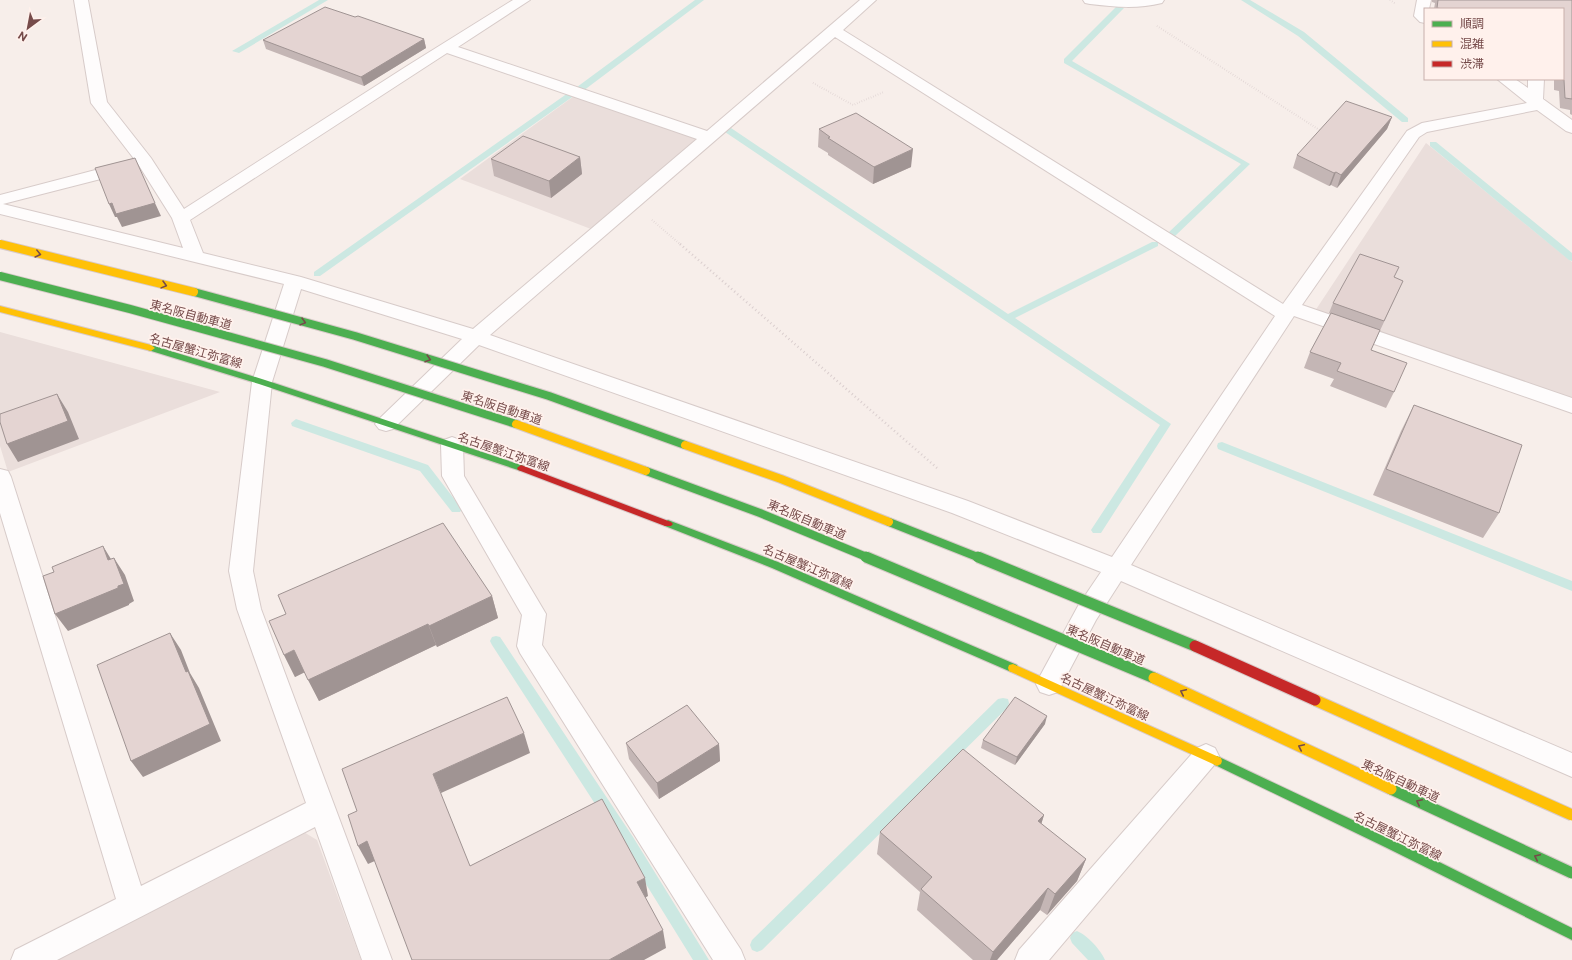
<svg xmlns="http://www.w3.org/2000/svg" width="1572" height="960" viewBox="0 0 1572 960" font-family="Commissioner,'Noto Sans JP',sans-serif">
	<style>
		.industrial { fill: #eadedb }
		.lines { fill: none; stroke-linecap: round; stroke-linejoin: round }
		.stream { fill: #cce8e2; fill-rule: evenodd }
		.street-casing { stroke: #d7cbc9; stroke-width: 2 }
		.fast-casing { stroke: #d8cac9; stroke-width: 2 }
		.slow-casing { stroke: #d8cac9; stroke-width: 2 }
		.jam-casing { stroke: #d8cac9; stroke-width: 2 }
		.path-far1 { stroke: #dacece; stroke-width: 2; stroke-dasharray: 0.5 2; stroke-linecap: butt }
		.path { stroke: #dacece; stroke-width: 2.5; stroke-dasharray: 1 3; stroke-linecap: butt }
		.street { fill: #fefcfc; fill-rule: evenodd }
		.fast { fill: #4caf50; fill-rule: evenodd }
		.slow { fill: #ffc107; fill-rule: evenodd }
		.jam { fill: #c62828; fill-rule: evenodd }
		.fast-bridge-far1-casing { stroke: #d8cac9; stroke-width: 10; stroke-linecap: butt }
		.fast-bridge-casing { stroke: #d8cac9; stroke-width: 13; stroke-linecap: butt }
		.slow-bridge-far2-casing { stroke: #d8cac9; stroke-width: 8; stroke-linecap: butt }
		.slow-bridge-far1-casing { stroke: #d8cac9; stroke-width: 10; stroke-linecap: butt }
		.slow-bridge-casing { stroke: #d8cac9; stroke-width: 13; stroke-linecap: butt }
		.jam-bridge-casing { stroke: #d8cac9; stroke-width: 13; stroke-linecap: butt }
		.fast-bridge-far1 { stroke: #4caf50; stroke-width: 8 }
		.fast-bridge { stroke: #4caf50; stroke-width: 11 }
		.slow-bridge-far2 { stroke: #ffc107; stroke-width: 6 }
		.slow-bridge-far1 { stroke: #ffc107; stroke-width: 8 }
		.slow-bridge { stroke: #ffc107; stroke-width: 11 }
		.jam-bridge { stroke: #c62828; stroke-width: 11 }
		.wall { fill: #c4b6b5 }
		.shaded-wall { fill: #a09493 }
		.building { fill: #e4d4d2; stroke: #a09493 }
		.oneway { stroke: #764b4a }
		.labels { text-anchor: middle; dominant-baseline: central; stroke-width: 3.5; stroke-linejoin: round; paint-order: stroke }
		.street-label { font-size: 12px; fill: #764b4a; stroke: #fff1ec }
	</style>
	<rect width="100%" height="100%" fill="#f7eeea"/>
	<path class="industrial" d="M574 96 692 135 697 142 591 229 460 179Z
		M1426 143 1572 262V402L1315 311Z
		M0 332 220 392 8 472 0 446Z
		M302 831 317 840 361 960H55Z"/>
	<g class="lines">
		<path class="stream" d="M319 0H328L239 53 232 51Z
			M695 0H704L583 91H577V87Z
			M1241 0H1250L1304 32 1408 118V122H1402L1298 36Z
			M1117 6 1124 8 1072 61 1250 164 1174 237H1168V233L1241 164 1064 63V59Z
			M568 93 575 95 320 276H314V272Z
			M725 128H731L1008 314 1152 242H1158V246L1015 318 1171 424 1101 533H1093L1091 530 1160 425 725 132Z
			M1430 142H1436L1572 253V261L1569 260 1430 146Z
			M296 419 428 465 462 509 460 512H452L420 471 292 426 291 423Z
			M1222 442 1572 581V591L1218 449 1217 446 1218 443Z
			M496 636 500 637 633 837 709 960H693L623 847 492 645 490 641 492 637Z
			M1003 698 1008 699 1009 703 1008 707 762 950 757 952 752 950 750 945 752 940 998 699Z
			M1077 931C1087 935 1101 950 1105 960H1088L1072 943 1070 938 1072 933Z"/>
		<defs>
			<path id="street" d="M74 0H88L107 102 151 158 184 209 407 66 513 0H530L458 47 707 131 860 0H876L843 30 1283 304 1407 131 1422 123 1527 103 1497 79H1515L1528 88V79H1544L1543 99 1572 120V133L1566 131 1537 110 1427 132 1419 137 1302 305 1572 398V413L1294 316 1131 565 1572 753V777L1121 581 1096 620 1058 692 1049 695 1040 692 1036 684 1040 676 1078 606 1101 572 952 513 479 345 393 429 386 431 379 429 375 424 379 419 462 339 301 289 272 382 253 571 261 609 392 960H362L315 827 57 960H11L15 950 116 899 0 513V469L8 471 11 477 141 886 306 803 237 609 229 571 252 382 284 284 0 214V195L126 162 132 163 134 167 132 171 3 204 183 248 172 218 138 164 91 103ZM835 37 1275 316 1112 557 968 501 490 335ZM447 53 697 139 473 329 301 277 203 253 190 220Z
				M1083 0H1164L1162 3C1138 9 1115 7 1090 4L1085 3Z
				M1417 0H1431L1429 9H1425V23L1420 22 1414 16Z
				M452 437 460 440 463 445 464 476 546 614 542 645 741 950 745 960H713L520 653 517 646 522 615 442 476 441 445 444 440Z
				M1206 744 1215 748 1219 756 1215 764 1049 960H1015L1019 950 1197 748Z"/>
			<path id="fast" d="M151 345 265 380 524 466 525 468 521 471 518 470 259 384 148 350 147 348 148 346Z
				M668 520 778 562 1017 665 1018 668 1017 671 1013 672 1009 671 772 568 665 526 663 524 665 522Z
				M1217 756 1393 839 1572 928V940L1385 847 1213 764 1212 761 1213 758Z"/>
			<path id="slow" d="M0 306 151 345 155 348 151 351 0 312Z
				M1013 664 1221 758 1222 761 1221 764 1217 766 1213 764 1009 671 1008 668 1009 665Z"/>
			<path id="jam" d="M521 465 671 522 673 524 671 526H665L518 470 517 468Z"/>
		</defs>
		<use href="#street" class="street-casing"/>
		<use href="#fast" class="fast-casing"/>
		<use href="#slow" class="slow-casing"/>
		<use href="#jam" class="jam-casing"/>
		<path class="path-far1" d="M1390 0 1396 4
			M1157 26 1321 131
			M813 83 853 105 884 92
			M652 220 681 245"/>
		<path class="path" d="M680 244 937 468"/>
		<use href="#street" class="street"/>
		<use href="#fast" class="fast"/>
		<use href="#slow" class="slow"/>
		<use href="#jam" class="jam"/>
		<defs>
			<path id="fast-bridge-far1" d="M0 276 130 309 325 363 516 424
				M194 292 355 336 549 396 685 445
				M646 471 760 513 869 558
				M889 522 980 558"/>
			<path id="fast-bridge" d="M866 557 1154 678
				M978 557 1195 646
				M1391 789 1572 873"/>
			<path id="slow-bridge-far2" d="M0 244 4 245"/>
			<path id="slow-bridge-far1" d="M0 244 194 292
				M516 424 646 471
				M685 445 781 479 889 522"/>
			<path id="slow-bridge" d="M1154 678 1391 789
				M1315 700 1572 815"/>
			<path id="jam-bridge" d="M1195 646 1315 700"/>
		</defs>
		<use href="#fast-bridge-far1" class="fast-bridge-far1-casing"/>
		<use href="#fast-bridge" class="fast-bridge-casing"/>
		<use href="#slow-bridge-far2" class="slow-bridge-far2-casing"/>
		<use href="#slow-bridge-far1" class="slow-bridge-far1-casing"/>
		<use href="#slow-bridge" class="slow-bridge-casing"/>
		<use href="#jam-bridge" class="jam-bridge-casing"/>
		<use href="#fast-bridge-far1" class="fast-bridge-far1"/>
		<use href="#fast-bridge" class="fast-bridge"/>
		<use href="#slow-bridge-far2" class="slow-bridge-far2"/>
		<use href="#slow-bridge-far1" class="slow-bridge-far1"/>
		<use href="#slow-bridge" class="slow-bridge"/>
		<use href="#jam-bridge" class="jam-bridge"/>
	</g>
	<path class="wall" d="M1432 0H1572V115L1570 114V110L1560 108 1559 91 1554 90V79H1563V9H1434L1435 3 1432 2Z
		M355 17 424 39 426 48 364 86 266 49 263 40Z
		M1392 117 1387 129 1337 188 1331 185 1329 186 1293 168 1297 155Z
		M819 129 911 167 873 184 828 155V153L818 147Z
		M580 157 582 174 551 198 494 176 491 159Z
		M1394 277 1403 281 1371 350 1394 392 1386 408 1330 386 1334 379 1304 368 1310 352 1331 313H1329L1333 303Z
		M1414 405 1499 513 1483 538 1373 495 1401 431Z
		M492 596 498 618 437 647 436 645 319 701 305 672 295 677 284 655Z
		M1045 724 1015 765 981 748 983 740Z
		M626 743 719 744 720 761 659 799 629 759Z
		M1044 815 1041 824 1086 859 1077 881 1047 915 1040 910 997 960H973L917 910 920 892 877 854 880 832Z"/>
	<path class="shaded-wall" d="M424 39 426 48 364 86 361 77Z
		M1392 117 1387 129 1337 188 1341 175Z
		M913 149 911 167 873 184 874 167Z
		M580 157 582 174 551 198 549 181Z
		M1336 172 1331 185 1329 186 1334 173Z
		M112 203H155L161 216 122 227 117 217H115L109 204Z
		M57 394 68 412 79 439 18 462 7 444Z
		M103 546 114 564 108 560Z
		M114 558 125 575 134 601 129 604V605L68 631 55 614Z
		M492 596 498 618 437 647 429 626Z
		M428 624 436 645 319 701 308 680Z
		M170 633 181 650 190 673 199 688 221 741 143 777 131 761Z
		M294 650 305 672 295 677 284 655Z
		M1047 716 1045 724 1015 765 1017 757Z
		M524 733 530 753 441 793 433 774Z
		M719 744 720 761 659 799 657 783Z
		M1044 815 1037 838 1038 821Z
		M367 841 377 860 368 864 358 846Z
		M1086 859 1077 881 1047 915 1055 894Z
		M645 878 648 896 640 901 637 882Z
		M1048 888 1040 910 997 960H990L993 952Z
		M663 930 666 948 644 960H609Z"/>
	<path class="building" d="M1438 0H1572V99L1565 98 1564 80 1559 79H1563V9H1443L1437 8Z
		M325 7 355 17 358 16 424 39 361 77 263 40Z
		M1346 101 1392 117 1341 175 1336 172 1334 173 1297 155Z
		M856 113 913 149 874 167 828 138 830 137 819 129Z
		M523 136 580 157 549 181 491 159Z
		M135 158 155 203 116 214 112 203 109 204 95 168Z
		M1360 254 1399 267 1394 277 1403 281 1384 321 1333 303Z
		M1331 313 1380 330 1371 350 1407 363 1394 392 1337 371 1341 363 1310 352Z
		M57 394 68 421 7 444 0 422V414Z
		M1414 405 1522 445 1499 513 1386 469Z
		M443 523 492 596 429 626 428 624 308 680 294 650 284 655 269 621 286 614 278 595Z
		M103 546 108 560 114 558 124 584 118 586V588L55 614 43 576 54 572 52 567Z
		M170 633 186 672 188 671 210 724 131 761 97 665Z
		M507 697 524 733 433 774 470 866 602 799 645 878 637 882 663 930 609 960H412L367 841 358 846 348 815 357 811 342 769Z
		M1015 697 1047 716 1017 757 983 740Z
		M687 705 719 744 657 783 626 743Z
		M963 749 1044 815 1038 821 1086 859 1055 894 1048 888 993 952 921 889 932 877 880 832Z"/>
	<defs><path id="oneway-chevron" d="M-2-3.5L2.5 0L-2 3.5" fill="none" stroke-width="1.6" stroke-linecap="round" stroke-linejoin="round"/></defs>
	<g class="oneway">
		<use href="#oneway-chevron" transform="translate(38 254) rotate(14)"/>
		<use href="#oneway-chevron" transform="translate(164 285) rotate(15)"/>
		<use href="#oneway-chevron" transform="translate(303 322) rotate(15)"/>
		<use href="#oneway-chevron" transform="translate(428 359) rotate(17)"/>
		<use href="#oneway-chevron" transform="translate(1183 692) rotate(-155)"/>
		<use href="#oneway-chevron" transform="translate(1301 747) rotate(-155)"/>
		<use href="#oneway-chevron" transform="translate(1419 802) rotate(-155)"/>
		<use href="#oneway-chevron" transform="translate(1537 857) rotate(-155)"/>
	</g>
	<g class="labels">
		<g class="street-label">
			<text transform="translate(191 314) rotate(15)">東名阪自動車道</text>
			<text transform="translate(196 350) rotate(16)">名古屋蟹江弥富線</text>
			<text transform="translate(502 407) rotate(18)">東名阪自動車道</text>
			<text transform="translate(504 451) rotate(19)">名古屋蟹江弥富線</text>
			<text transform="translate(807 519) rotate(23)">東名阪自動車道</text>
			<text transform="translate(808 566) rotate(23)">名古屋蟹江弥富線</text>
			<text transform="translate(1106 644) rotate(23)">東名阪自動車道</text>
			<text transform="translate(1105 696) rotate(25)">名古屋蟹江弥富線</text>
			<text transform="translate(1401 780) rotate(25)">東名阪自動車道</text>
			<text transform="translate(1398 835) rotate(26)">名古屋蟹江弥富線</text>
		</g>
	</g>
	<rect x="1424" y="8" width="140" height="72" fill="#fff1ec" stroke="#c8afab"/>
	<rect x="1432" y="21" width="20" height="6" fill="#4caf50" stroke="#c8afab"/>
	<text x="1460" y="28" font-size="12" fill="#764b4a">順調</text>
	<rect x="1432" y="41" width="20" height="6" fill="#ffc107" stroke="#c8afab"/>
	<text x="1460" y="48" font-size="12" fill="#764b4a">混雑</text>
	<rect x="1432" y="61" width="20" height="6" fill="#c62828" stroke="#c8afab"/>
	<text x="1460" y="68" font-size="12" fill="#764b4a">渋滞</text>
	<g transform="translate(28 28) rotate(212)" stroke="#fff1ec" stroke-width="3" paint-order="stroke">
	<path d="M0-3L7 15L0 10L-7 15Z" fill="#764b4a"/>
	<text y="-6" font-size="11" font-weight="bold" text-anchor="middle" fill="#764b4a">N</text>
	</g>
</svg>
